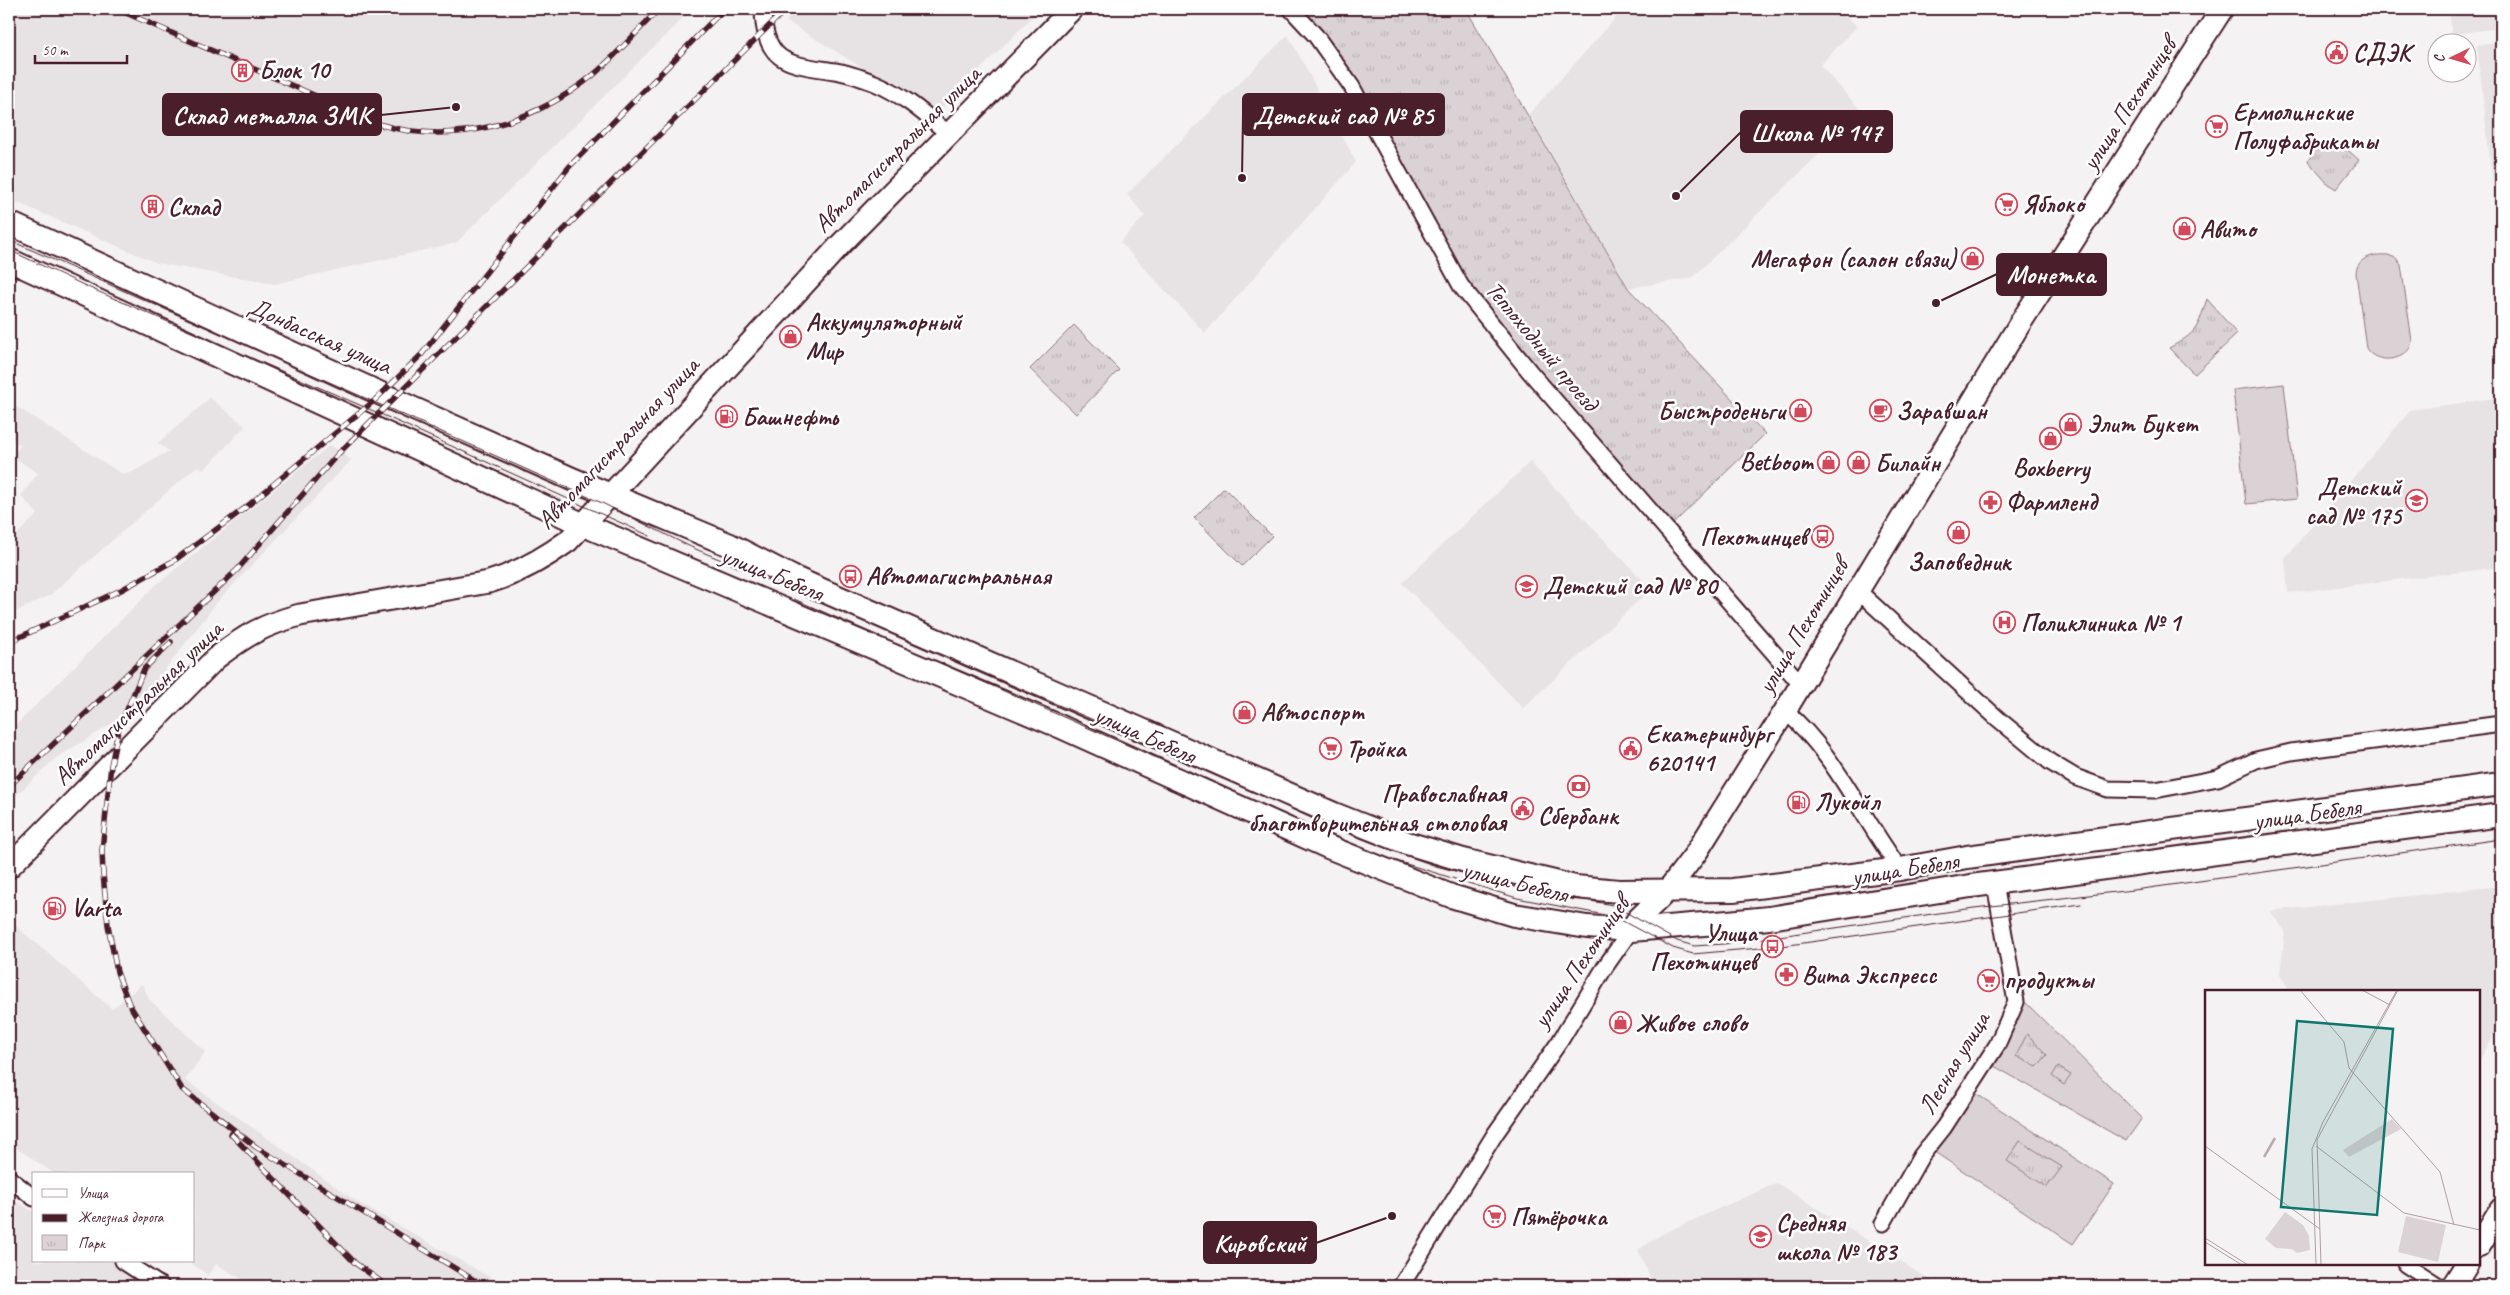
<svg xmlns="http://www.w3.org/2000/svg" width="2510" height="1295" viewBox="0 0 2510 1295" font-family="Caveat,sans-serif">
	<style>
		.built { fill: #e7e2e3 }
		.grass { fill: #dbd2d5; stroke: #927880 }
		.park { fill: url(#park-tufts); stroke: #927880 }
		.lines { fill: none; stroke-linecap: round; stroke-linejoin: round }
		.minor-casing { stroke: #4a1f2b; stroke-width: 19 }
		.secondary-casing { stroke: #4a1f2b; stroke-width: 25 }
		.primary-casing { stroke: #4a1f2b; stroke-width: 26 }
		.minor { stroke: #fff; stroke-width: 15 }
		.secondary { stroke: #fff; stroke-width: 21 }
		.primary { stroke: #fff; stroke-width: 22 }
		.tram { stroke: #4a1f2b; stroke-width: 1 }
		.rail-casing { stroke: #4a1f2b; stroke-width: 5.5 }
		.rail { stroke: #fff; stroke-width: 4; stroke-dasharray: 11; stroke-linecap: butt }
		.labels { text-anchor: middle; dominant-baseline: central; stroke-width: 5; stroke-linejoin: round; paint-order: stroke }
		.poi-label { font-size: 25px; font-weight: bold; fill: #4a1f2b; stroke: #fff; text-anchor: start }
		.street-label { font-size: 25px; fill: #4a1f2b; stroke: #fff }
		.inset-river { fill: none; stroke: #baa9ae; stroke-width: 2.5 }
		.inset-road { fill: none; stroke: #b09ea2; stroke-width: 1 }
		.view { fill: #0f766e; fill-opacity: 0.15; stroke: #0f766e; stroke-width: 2.5 }
		.inset-edge { fill: none; stroke: #4a1f2b; stroke-width: 2.5 }
		.leader { fill: none; stroke: #4a1f2b; stroke-width: 2 }
		.callout-dot { fill: #4a1f2b; stroke: #fff; stroke-width: 2 }
		.callout { fill: #4a1f2b; stroke: #4a1f2b; stroke-width: 2 }
		.callout-label { font-size: 26px; text-anchor: middle; font-weight: bold; fill: #fff }
	</style>
	<defs>
		<pattern id="park-tufts" width="24" height="20" patternUnits="userSpaceOnUse" patternTransform="scale(1.25)"><rect width="24" height="20" fill="#dbd2d5"/><path d="M3 7l-1-3M5 7V3M7 7l1-3M15 17l-1-3M17 17v-4M19 17l1-3" fill="none" stroke="#bdb4b7"/></pattern>
	</defs>
	<rect width="100%" height="100%" fill="#f4f2f2"/>
	<filter id="ink" filterUnits="userSpaceOnUse"><feTurbulence type="fractalNoise" baseFrequency=".02" numOctaves="2"/><feDisplacementMap in="SourceGraphic" scale="10" xChannelSelector="R" yChannelSelector="G"/><feConvolveMatrix kernelMatrix="1 2 1 2 8 2 1 2 1" color-interpolation-filters="sRGB"/></filter>
	<g filter="url(#ink)">
		<path class="built" d="M9 9H692L456 243 274 284 157 263 9 199Z
			M798 9H1040L937 113 786 21Z
			M1624 9H1837L1857 26 1820 65 1862 112 1692 278 1628 288 1529 114Z
			M2449 9H2501V28L2452 34Z
			M1288 35 1356 162 1205 333 1120 242 1145 216 1127 194Z
			M2501 43V257L2477 45Z
			M210 398 245 426 204 470 197 466 50 595 9 615V542L38 514 21 496 38 473 12 456 21 445 9 439V402L122 474 131 473 169 451 158 443Z
			M2496 398 2501 444V567L2288 593 2285 558 2411 410Z
			M330 445 351 460 218 601 133 711 56 758 9 802V732L156 585Z
			M1530 462 1651 589 1523 708 1402 583Z
			M2501 886V1023L2479 1062V991H2290L2280 974 2285 931 2270 911Z
			M9 920 112 1009 142 984 149 999 205 1052 185 1080 359 1203 505 1286H254L216 1264 208 1275 188 1261H194V1174H55L9 1143Z
			M1777 1183 1939 1286H1654L1638 1250 1664 1233Z
			M9 1197 34 1212V1261H114L129 1270 142 1286H9Z"/>
		<path class="grass" d="M2388 255 2396 258 2401 265 2412 341C2410 361 2376 366 2366 348L2356 273C2357 257 2374 254 2388 255Z
			M2284 384 2297 499 2246 504 2233 390Z
			M2022 999 2142 1118 2126 1141 1987 1062Z
			M1969 1089 2114 1184 2073 1244 1933 1151Z"/>
		<path class="park" d="M1300 9H1466L1628 288 1765 434 1673 524 1490 316 1443 244 1353 73 1320 27Z
			M2343 146 2359 160 2336 189 2328 184 2308 161 2314 151Z
			M2207 299 2237 334 2195 374 2190 370 2169 348C2198 332 2197 329 2207 299Z
			M1074 325 1119 370 1076 414 1030 369Z
			M1224 488 1272 536 1242 566 1194 518Z
			M2027 1034 2047 1055 2037 1067 2016 1056Z
			M2058 1067 2071 1075 2064 1085 2052 1076Z
			M2020 1141 2062 1167 2047 1187 2007 1161Z"/>
		<g class="lines">
			<defs>
				<path id="minor" d="M763 9C764 65 790 64 835 71 849 73 862 78 875 83 904 95 927 116 950 135
					M1291 9 1316 36 1352 87 1461 286 1530 372 1792 674 1801 681
					M1857 590 1997 718 2050 762 2075 777 2108 789 2155 790 2218 778 2256 760 2291 752 2501 724
					M1785 711C1835 753 1861 817 1900 869
					M9 1178 34 1198
					M1883 1223 1921 1156 1944 1127 1997 1045 2016 1002 1995 884
					M123 1261 161 1286
					M2405 1264 2439 1286
					M1401 1286 1495 1134 1560 1041 1605 967 1631 930"/>
				<path id="secondary" d="M9 867 216 658C246 635 263 625 300 615L489 582C519 573 543 559 568 541L840 245 1072 9
					M1631 930 1638 919 1667 891 1696 853 1785 711 2019 325 2222 9"/>
				<path id="primary" d="M9 223 414 409 572 479 730 545 792 577 1334 814 1407 843 1463 860 1529 876 1575 887 1619 891 1733 890 1900 869 1967 857 2501 784
					M9 260 584 525 1059 726 1328 847 1451 896 1514 915 1587 927 1631 930 1728 922 1769 918 1971 886 2501 815
					M2479 1246 2501 1210
					M2453 1286 2467 1264"/>
			</defs>
			<use href="#minor" class="minor-casing"/>
			<use href="#secondary" class="secondary-casing"/>
			<use href="#primary" class="primary-casing"/>
			<use href="#minor" class="minor"/>
			<use href="#secondary" class="secondary"/>
			<use href="#primary" class="primary"/>
			<path class="tram" d="M9 240 602 503 691 547 1119 731 1329 826 1391 850 1436 866 1519 888 1613 905 1677 941 1694 946 1724 944 1974 908 2142 889 2501 839
				M9 250 90 288 385 416 650 536
				M794 599 1312 826
				M1330 834 1387 858 1517 898 1615 917 1673 948 1693 954 1782 946 2081 904"/>
			<defs>
				<path id="rail" d="M117 9 382 125C455 146 533 123 592 76 616 56 637 31 659 9
					M9 642 121 590 175 560 245 508 375 400 422 354 569 167 724 9
					M171 642 144 669 118 731 111 765 102 850 103 874 108 925 117 972 129 1004 182 1089 256 1147 484 1286
					M9 786 237 570 337 455 786 9
					M231 1134 355 1263 387 1286"/>
			</defs>
			<use href="#rail" class="rail-casing"/>
			<use href="#rail" class="rail"/>
		</g>
	</g>
	<defs>
		<symbol id="civic-ring" viewBox="-11 -11 22 22"><circle r="9.5" fill="#fff" stroke="#d1495b" stroke-width="1.5"/><path d="M-.6-6.5H3V-4.5H.6V-3L4-1V1h2V6H-6V1h2V-1L-.6-3ZM-1.2 2.5V6h2.4V2.5Z" fill="#d1495b"/></symbol>
		<symbol id="building-ring" viewBox="-11 -11 22 22"><circle r="9.5" fill="#fff" stroke="#d1495b" stroke-width="1.5"/><path d="M-4-6H4V6H1V3H-1V6H-4ZM-2.5-4.3h1.7v1.8h-1.7ZM.8-4.3h1.7v1.8H.8ZM-2.5-1h1.7V.8h-1.7ZM.8-1h1.7V.8H.8Z" fill="#d1495b"/></symbol>
		<symbol id="supermarket-ring" viewBox="-11 -11 22 22"><circle r="9.5" fill="#fff" stroke="#d1495b" stroke-width="1.5"/><path d="M-6-5.5h2.5l.6 2H6L4.5 2H-2.5L-4.4-4H-6ZM-1.5 3.2a1.3 1.3 0 1 0 .1 0ZM3 3.2a1.3 1.3 0 1 0 .1 0Z" fill="#d1495b"/></symbol>
		<symbol id="shop-ring" viewBox="-11 -11 22 22"><circle r="9.5" fill="#fff" stroke="#d1495b" stroke-width="1.5"/><path d="M-5-2.5h2.3a2.7 3.5 0 0 1 5.4 0H5L5.5 6h-11ZM-1.5-2.5h3a1.5 2.3 0 0 0-3 0Z" fill="#d1495b"/></symbol>
		<symbol id="cafe-ring" viewBox="-11 -11 22 22"><circle r="9.5" fill="#fff" stroke="#d1495b" stroke-width="1.5"/><path d="M-5.5-4.5H6V0H3Q3 3.5 0 3.5H-2.5Q-5.5 3.5-5.5 0ZM3-3.2v2h1.7v-2ZM-6 4.5H4V6H-6Z" fill="#d1495b"/></symbol>
		<symbol id="fuel-ring" viewBox="-11 -11 22 22"><circle r="9.5" fill="#fff" stroke="#d1495b" stroke-width="1.5"/><path d="M-5.5-6h7V0h2V4h1.3V-2.5L3-4.5l.8-.8L6-3V5H2.5V1h-1V6h-7ZM-4.2-4.7v3.2H.2V-4.7Z" fill="#d1495b"/></symbol>
		<symbol id="school-ring" viewBox="-11 -11 22 22"><circle r="9.5" fill="#fff" stroke="#d1495b" stroke-width="1.5"/><path d="M0-5L7-2L0 1L-7-2ZM-4 1L0 2.5L4 1V4Q0 6-4 4Z" fill="#d1495b"/></symbol>
		<symbol id="pharmacy-ring" viewBox="-11 -11 22 22"><circle r="9.5" fill="#fff" stroke="#d1495b" stroke-width="1.5"/><path d="M-2-6h4v4h4v4h-4v4h-4v-4h-4v-4h4Z" fill="#d1495b"/></symbol>
		<symbol id="bus-ring" viewBox="-11 -11 22 22"><circle r="9.5" fill="#fff" stroke="#d1495b" stroke-width="1.5"/><path d="M-5-6H5V4H4V6H2V4H-2V6H-4V4H-5ZM-3.5-4V0h7V-4ZM-3.5 1.2v1.5H-2V1.2ZM2 1.2v1.5H3.5V1.2Z" fill="#d1495b"/></symbol>
		<symbol id="hospital-ring" viewBox="-11 -11 22 22"><circle r="9.5" fill="#fff" stroke="#d1495b" stroke-width="1.5"/><path d="M-5-5h3v3.5h4V-5h3V5h-3V1.5h-4V5h-3Z" fill="#d1495b"/></symbol>
		<symbol id="bank-ring" viewBox="-11 -11 22 22"><circle r="9.5" fill="#fff" stroke="#d1495b" stroke-width="1.5"/><path d="M-6-4H6V4H-6ZM0-2.3a2.3 2.3 0 1 0 0 4.6a2.3 2.3 0 1 0 0-4.6Z" fill="#d1495b"/></symbol>
	</defs>
	<g fill-rule="evenodd">
		<use href="#civic-ring" x="2324" y="40" width="25" height="25"/>
		<use href="#building-ring" x="230" y="58" width="25" height="25"/>
		<use href="#supermarket-ring" x="2204" y="114" width="25" height="25"/>
		<use href="#supermarket-ring" x="1994" y="192" width="25" height="25"/>
		<use href="#building-ring" x="140" y="194" width="25" height="25"/>
		<use href="#shop-ring" x="2172" y="216" width="25" height="25"/>
		<use href="#shop-ring" x="1960" y="246" width="25" height="25"/>
		<use href="#shop-ring" x="778" y="324" width="25" height="25"/>
		<use href="#shop-ring" x="1788" y="398" width="25" height="25"/>
		<use href="#cafe-ring" x="1868" y="398" width="25" height="25"/>
		<use href="#fuel-ring" x="714" y="404" width="25" height="25"/>
		<use href="#shop-ring" x="2058" y="412" width="25" height="25"/>
		<use href="#shop-ring" x="2038" y="426" width="25" height="25"/>
		<use href="#shop-ring" x="1816" y="450" width="25" height="25"/>
		<use href="#shop-ring" x="1846" y="450" width="25" height="25"/>
		<use href="#school-ring" x="2404" y="488" width="25" height="25"/>
		<use href="#pharmacy-ring" x="1978" y="490" width="25" height="25"/>
		<use href="#shop-ring" x="1946" y="520" width="25" height="25"/>
		<use href="#bus-ring" x="1810" y="524" width="25" height="25"/>
		<use href="#bus-ring" x="838" y="564" width="25" height="25"/>
		<use href="#school-ring" x="1514" y="574" width="25" height="25"/>
		<use href="#hospital-ring" x="1992" y="610" width="25" height="25"/>
		<use href="#shop-ring" x="1232" y="700" width="25" height="25"/>
		<use href="#civic-ring" x="1618" y="736" width="25" height="25"/>
		<use href="#supermarket-ring" x="1318" y="736" width="25" height="25"/>
		<use href="#bank-ring" x="1566" y="774" width="25" height="25"/>
		<use href="#fuel-ring" x="1786" y="790" width="25" height="25"/>
		<use href="#civic-ring" x="1510" y="796" width="25" height="25"/>
		<use href="#fuel-ring" x="42" y="896" width="25" height="25"/>
		<use href="#bus-ring" x="1760" y="934" width="25" height="25"/>
		<use href="#pharmacy-ring" x="1774" y="962" width="25" height="25"/>
		<use href="#supermarket-ring" x="1976" y="968" width="25" height="25"/>
		<use href="#shop-ring" x="1608" y="1010" width="25" height="25"/>
		<use href="#supermarket-ring" x="1482" y="1204" width="25" height="25"/>
		<use href="#school-ring" x="1748" y="1224" width="25" height="25"/>
	</g>
	<g class="labels">
		<g class="poi-label">
			<text x="2353" y="53">СДЭК</text>
			<text x="259" y="70">Блок 10</text>
			<text x="2233" y="112">Ермолинские<tspan x="2233" dy="29">Полуфабрикаты</tspan></text>
			<text x="2022" y="204">Яблоко</text>
			<text x="168" y="207">Склад</text>
			<text x="2200" y="229">Авито</text>
			<text x="1956" y="259" text-anchor="end">Мегафон (салон связи)</text>
			<text x="806" y="322">Аккумуляторный<tspan x="806" dy="29">Мир</tspan></text>
			<text x="1785" y="411" text-anchor="end">Быстроденьги</text>
			<text x="1896" y="411">Заравшан</text>
			<text x="742" y="417">Башнефть</text>
			<text x="2087" y="424">Элит Букет</text>
			<text x="1813" y="462" text-anchor="end">Betboom</text>
			<text x="1875" y="463">Билайн</text>
			<text x="2051" y="468" text-anchor="middle">Boxberry</text>
			<text x="2401" y="487" text-anchor="end">Детский<tspan x="2401" dy="29">сад № 175</tspan></text>
			<text x="2006" y="502">Фармленд</text>
			<text x="1807" y="537" text-anchor="end">Пехотинцев</text>
			<text x="1959" y="562" text-anchor="middle">Заповедник</text>
			<text x="866" y="576">Автомагистральная</text>
			<text x="1543" y="586">Детский сад № 80</text>
			<text x="2021" y="623">Поликлиника № 1</text>
			<text x="1261" y="712">Автоспорт</text>
			<text x="1646" y="734">Екатеринбург<tspan x="1646" dy="29">620141</tspan></text>
			<text x="1346" y="749">Тройка</text>
			<text x="1506" y="794" text-anchor="end">Православная<tspan x="1506" dy="29">благотворительная столовая</tspan></text>
			<text x="1814" y="802">Лукойл</text>
			<text x="1578" y="816" text-anchor="middle">Сбербанк</text>
			<text x="71" y="908">Varta</text>
			<text x="1757" y="933" text-anchor="end">Улица<tspan x="1757" dy="29">Пехотинцев</tspan></text>
			<text x="1802" y="975">Вита Экспресс</text>
			<text x="2004" y="980">продукты</text>
			<text x="1636" y="1023">Живое слово</text>
			<text x="1511" y="1217">Пятёрочка</text>
			<text x="1776" y="1223">Средняя<tspan x="1776" dy="29">школа № 183</tspan></text>
		</g>
		<g class="street-label">
			<text transform="translate(2129 104) rotate(-57)">улица Пехотинцев</text>
			<text transform="translate(897 149) rotate(-45)">Автомагистральная улица</text>
			<text transform="translate(320 336) rotate(24)">Донбасская улица</text>
			<text transform="translate(1542 346) rotate(50)">Теплоходный проезд</text>
			<text transform="translate(618 443) rotate(-47)">Автомагистральная улица</text>
			<text transform="translate(772 574) rotate(22)">улица Бебеля</text>
			<text transform="translate(1803 626) rotate(-59)">улица Пехотинцев</text>
			<text transform="translate(138 703) rotate(-44)">Автомагистральная улица</text>
			<text transform="translate(1145 735) rotate(24)">улица Бебеля</text>
			<text transform="translate(2307 814) rotate(-8)">улица Бебеля</text>
			<text transform="translate(1905 869) rotate(-9)">улица Бебеля</text>
			<text transform="translate(1515 882) rotate(14)">улица Бебеля</text>
			<text transform="translate(1581 962) rotate(-56)">улица Пехотинцев</text>
			<text transform="translate(1954 1063) rotate(-59)">Лесная улица</text>
		</g>
	</g>
	<g transform="translate(2205 990)">
		<rect width="275" height="275" fill="#f4f2f2"/>
		<path d="M201 226 241 235 233 272 193 262Z" fill="#dbd2d5"/>
		<path d="M187 129 196 139 144 167 138 160ZM80 222 98 235 104 246 105 260 92 263 87 259 71 258 60 249Z" fill="#dbd2d5"/>
		<path class="inset-river" d="M59 167 70 148"/>
		<path class="inset-road" d="M95 0 139 52 144 78 235 182 249 235M157 0 185 15M0 156 115 239M111 156 199 223 275 240M0 248 43 275M0 252 37 275M111 275 107 159 118 132 192 0M116 275 112 150 193 0"/>
		<path class="view" d="M92 31 188 39 172 225 76 217Z"/>
		<rect width="275" height="275" class="inset-edge"/>
	</g>
	<path class="leader" d="M1242 178L1243 114M456 107L381 115M1676 196L1741 132M1936 303L1997 274M1392 1216L1316 1243"/>
	<g class="callout-dot">
		<circle cx="1242" cy="178" r="5"/>
		<circle cx="456" cy="107" r="5"/>
		<circle cx="1676" cy="196" r="5"/>
		<circle cx="1936" cy="303" r="5"/>
		<circle cx="1392" cy="1216" r="5"/>
	</g>
	<g class="callout">
		<rect x="1243" y="94" width="201" height="41" rx="5"/>
		<rect x="163" y="94" width="218" height="41" rx="5"/>
		<rect x="1741" y="111" width="151" height="41" rx="5"/>
		<rect x="1997" y="254" width="109" height="41" rx="5"/>
		<rect x="1204" y="1222" width="112" height="41" rx="5"/>
	</g>
	<g class="callout-label">
		<text x="1343" y="124">Детский сад № 85</text>
		<text x="272" y="124">Склад металла ЗМК</text>
		<text x="1816" y="141">Школа № 147</text>
		<text x="2051" y="283">Монетка</text>
		<text x="1260" y="1252">Кировский</text>
	</g>
	<rect width="2510" height="1295" fill="none" stroke="#fff" stroke-width="30"/>
	<rect x="15" y="15" width="2480" height="1265" fill="none" stroke="#4a1f2b" stroke-width="2" filter="url(#ink)"/>
	<rect x="32" y="1172" width="162" height="90" fill="#ffffff" stroke="#b7a5aa"/>
	<rect x="42" y="1189" width="25" height="8" fill="#ffffff" stroke="#b7a5aa"/>
	<text x="78" y="1198" font-size="15" fill="#4a1f2b">Улица</text>
	<rect x="42" y="1214" width="25" height="8" fill="#4a1f2b" stroke="#b7a5aa"/>
	<text x="78" y="1222" font-size="15" fill="#4a1f2b">Железная дорога</text>
	<rect x="42" y="1235" width="25" height="15" fill="url(#park-tufts)" stroke="#b7a5aa"/>
	<text x="78" y="1248" font-size="15" fill="#4a1f2b">Парк</text>
	<g transform="translate(2452 58) rotate(265)"><circle r="24" fill="#ffffff" stroke="#b7a5aa"/>
	<path d="M0-4L9 19L0 12L-9 19Z" fill="#d1495b"/>
	<text y="-8" font-size="14" font-weight="bold" text-anchor="middle" fill="#4a1f2b">С</text>
	</g>
	<path d="M35 55v8h92v-8" fill="none" stroke="#4a1f2b" stroke-width="2.5"/>
	<text x="42" y="55" font-size="15" fill="#4a1f2b" stroke="#ffffff" stroke-width="4" paint-order="stroke">50 m</text>
</svg>
